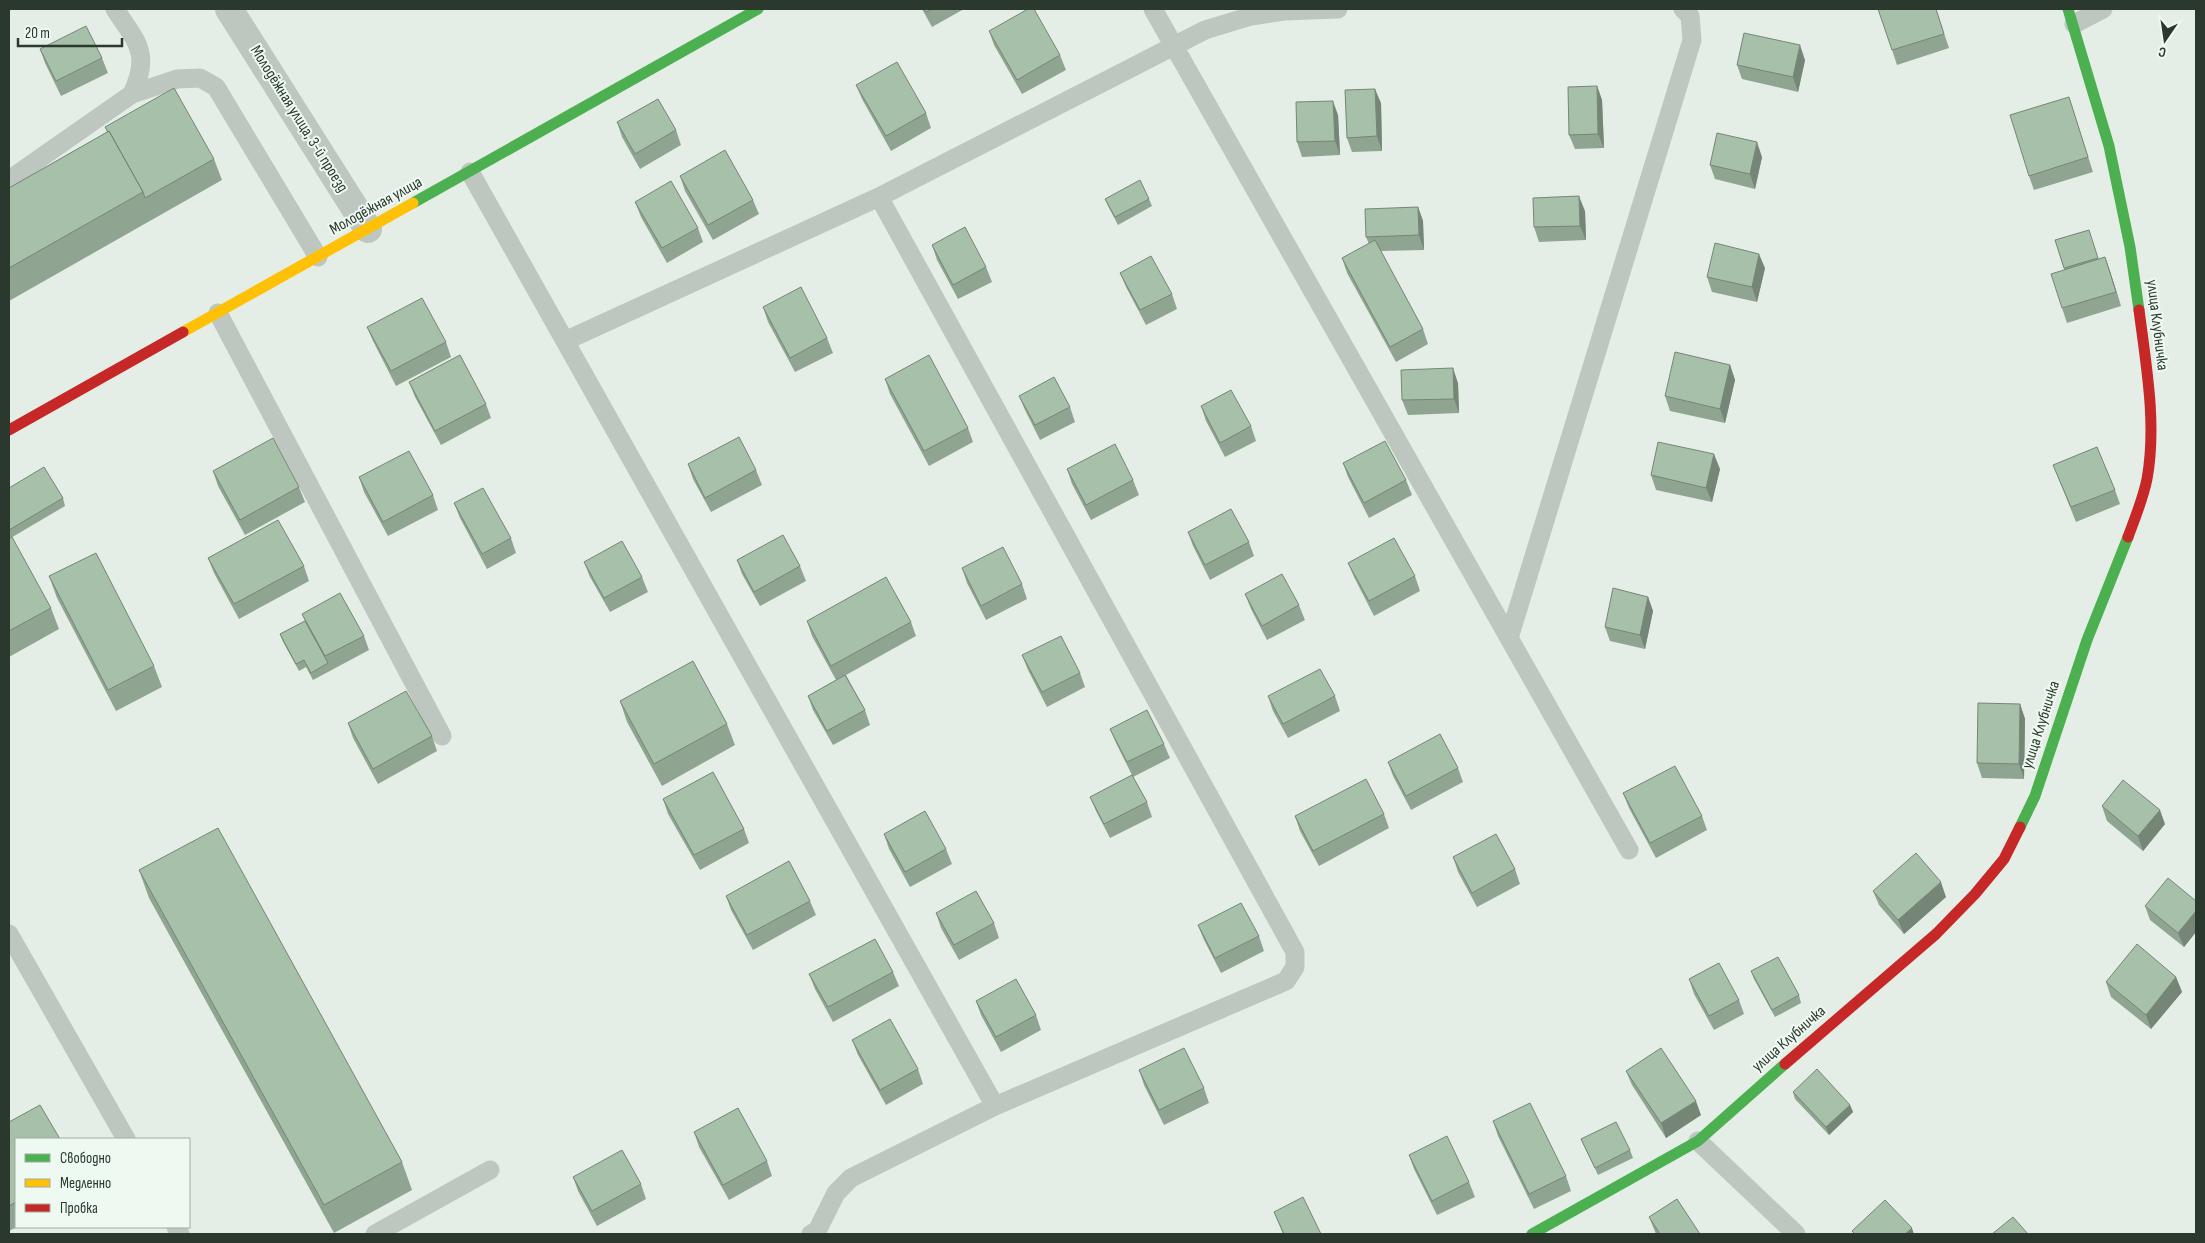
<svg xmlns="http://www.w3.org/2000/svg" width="2205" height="1243" viewBox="0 0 2205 1243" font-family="'Sofia Sans Condensed',sans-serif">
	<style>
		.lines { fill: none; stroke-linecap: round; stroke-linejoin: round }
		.lane { stroke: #bdc7c0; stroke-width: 19 }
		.street { stroke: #bdc7c0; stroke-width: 28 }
		.fast { stroke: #4caf50; stroke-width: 11 }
		.slow { stroke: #ffc107; stroke-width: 11 }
		.jam { stroke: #c62828; stroke-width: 11 }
		.wall { fill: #90a591 }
		.shaded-wall { fill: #758676 }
		.building { fill: #a7c0a9; stroke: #758676 }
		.labels { text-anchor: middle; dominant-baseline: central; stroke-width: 4; stroke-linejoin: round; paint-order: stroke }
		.street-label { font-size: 16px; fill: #2b382d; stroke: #edf9f1 }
	</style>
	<rect width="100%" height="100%" fill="#e4eee7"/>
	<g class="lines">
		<path class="lane" d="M1153 9 1629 850
			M2074 24 2103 9
			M132 94 177 79 200 78 216 87 318 257
			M470 172 995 1106
			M9 180 132 94C151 53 137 43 115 9
			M218 313 442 736
			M565 341 879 197 1205 30 1251 16 1284 11 1338 9
			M1509 638 1692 40 1690 16 1683 9
			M9 934 126 1139
			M1698 1141 1796 1234
			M176 1227 180 1234
			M375 1234 490 1170
			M811 1234 817 1231 836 1193 851 1178 995 1106 1286 981 1295 967V952L879 197"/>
		<path class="street" d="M229 9 368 229"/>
		<path class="fast" d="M2068 9 2109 146 2130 247 2139 310
			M413 203 758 9
			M2020 827 2035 796 2087 640 2128 537
			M1532 1234 1698 1141 1785 1064"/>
		<path class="slow" d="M183 332 413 203"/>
		<path class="jam" d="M9 430 183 332
			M2128 537C2135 518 2143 499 2147 479 2157 424 2146 365 2139 310
			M1785 1064 1936 934 1975 894 2004 859 2020 827"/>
	</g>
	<path class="wall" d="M922 9H964L932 27Z
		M1936 9 1949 48 1897 65 1892 50Z
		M989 31 1060 55 1066 70 1022 94 994 45Z
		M40 49 102 58 108 73 61 96 45 63Z
		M1805 60 1798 92 1742 79 1737 65Z
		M856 85 926 113 931 128 891 151 862 99Z
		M1597 86 1602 100 1604 148 1575 149 1569 135Z
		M2069 97 2093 172 2034 190 2029 176Z
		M1381 103 1382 151 1352 152 1347 138Z
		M1338 115 1340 155 1302 157 1297 142Z
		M617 122 676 130 681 145 640 169 622 137Z
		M105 127 214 159 222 180 9 301V188L107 132Z
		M1762 157 1755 189 1715 179 1710 165Z
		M680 176 753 200 759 214 713 240 685 191Z
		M1105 199H1149L1152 206 1118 225 1108 206Z
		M635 202 698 228 703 242 667 263 641 217Z
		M1418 207 1423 221 1424 250 1380 251 1423 329 1428 344 1396 362 1347 273 1342 258 1369 244 1366 237Z
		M1585 211 1586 240 1539 242 1534 227Z
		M2089 230 2098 259 2105 257 2121 306 2067 323 2062 308 2064 269 2055 240Z
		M932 245 986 267 992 282 958 299 937 260Z
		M1765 268 1757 302 1712 292 1707 277Z
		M1120 273 1172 294 1177 309 1146 325 1126 287Z
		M763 307 827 338 833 353 795 372 768 322Z
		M367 327 446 342 451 357 396 386 373 341Z
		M1730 365 1735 380 1725 423 1670 411 1665 396Z
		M885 379 968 428 973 442 929 466 890 394Z
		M409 382 486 404 491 418 441 445 415 397Z
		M1458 383 1459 413 1408 415 1402 400Z
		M1019 396 1070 407 1075 422 1040 440 1025 410Z
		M1201 406 1251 426 1256 441 1225 457 1206 421Z
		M1343 463 1406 480 1412 495 1369 518 1348 477Z
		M688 464 756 470 762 485 711 512 693 479Z
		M2053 465 2115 490 2120 504 2076 522Z
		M1067 469 1133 480 1139 495 1091 520 1072 484Z
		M1720 469 1712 502 1656 490 1651 475Z
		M213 471 299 487 305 502 245 535 218 486Z
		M359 477 433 495 438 510 388 536 364 492Z
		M9 488 63 498 65 506 9 539Z
		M454 503 511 538 516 553 487 569 460 518Z
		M1188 532 1249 542 1254 556 1210 580 1193 546Z
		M9 539 51 608 59 629 9 657Z
		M208 558 304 566 309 581 239 619 214 573Z
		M737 560 800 566 806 581 760 606 742 574Z
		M584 562 642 577 648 592 610 612 590 577Z
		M1348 563 1415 576 1420 591 1374 616 1354 577Z
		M962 568 1022 584 1027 599 986 620 967 583Z
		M49 576 154 666 162 687 116 711 57 598Z
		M1245 594 1299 605 1305 620 1267 640 1251 609Z
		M1648 597 1653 611 1645 649 1610 641 1605 627Z
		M302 614 364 636 369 650 313 680 306 667 299 671 283 642 280 634 305 621Z
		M807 621 911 622 916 636 846 675 865 710 870 725 833 745 813 710 808 696 836 680 812 636Z
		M1022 655 1080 673 1085 687 1047 707 1028 670Z
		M1268 696H1335L1340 711 1288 738 1273 711Z
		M620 701 727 724 735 745 662 786 627 722Z
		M2020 704 2025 719 2024 779 1982 778 1977 763Z
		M348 723 432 736 437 751 378 784 353 738Z
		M1110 729 1164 744 1170 758 1133 777 1147 802 1152 817 1110 838 1096 811 1090 797 1132 775 1116 743Z
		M1388 762 1458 768 1463 782 1411 810 1393 776Z
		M1623 793 1702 816 1707 830 1656 858 1629 808Z
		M663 799 744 829 749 843 700 870 668 814Z
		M2102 806 2165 824 2143 851 2107 821Z
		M1384 814 1389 828 1319 866 1300 831 1295 816Z
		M884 834 946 849 952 864 910 887 889 849Z
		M1453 857 1515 869 1520 884 1477 907 1458 872Z
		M139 870 402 1162 412 1190 334 1233 149 898Z
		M1873 891 1946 897 1904 934 1879 905Z
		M726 896 810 901 816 915 753 950 731 910Z
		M2196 901V932L2184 947 2150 920 2145 906Z
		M936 913 994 923 999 938 959 960 941 928Z
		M1198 925 1259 936 1264 951 1221 973 1204 940Z
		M1751 971 1799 995 1801 1003 1775 1017 1754 979Z
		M893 972 899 986 833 1022 815 989 809 974Z
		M2176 977 2182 992 2151 1029 2111 997 2106 982Z
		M1689 979 1739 1000 1744 1014 1714 1030 1694 994Z
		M976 1001 1036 1015 1041 1030 1001 1052 981 1015Z
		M852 1040 918 1069 923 1084 886 1105 858 1055Z
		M1139 1070 1204 1088 1209 1103 1164 1125 1144 1085Z
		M1626 1071 1701 1115 1666 1138 1632 1085Z
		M1793 1092 1850 1105 1853 1112 1829 1135 1795 1099Z
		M1493 1121 1566 1176 1571 1191 1534 1209 1498 1136Z
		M9 1122 16 1139V1227H17L9 1231Z
		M694 1132 767 1161 772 1176 729 1200 699 1147Z
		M1581 1139 1630 1150 1633 1158 1598 1175 1584 1146Z
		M1409 1155 1469 1182 1475 1197 1437 1215 1414 1169Z
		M573 1177 641 1184 646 1199 597 1226 578 1191Z
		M1274 1212 1321 1234H1283Z
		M1649 1217 1700 1234H1656Z"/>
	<path class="shaded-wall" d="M1800 45 1805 60 1798 92 1793 77Z
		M1597 86 1602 100 1604 148 1598 134Z
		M1375 89 1381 103 1382 151 1377 136Z
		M1333 101 1338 115 1340 155 1335 141Z
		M1757 142 1762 157 1755 189 1750 174Z
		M1579 196 1585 211 1586 240 1580 226Z
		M1418 207 1423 221 1424 250 1419 235Z
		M1759 254 1765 268 1757 302 1752 287Z
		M2105 257 2110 271 2121 306 2116 292Z
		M1730 365 1735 380 1725 423 1720 409Z
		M1453 368 1458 383 1459 413 1454 399Z
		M1714 454 1720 469 1712 502 1706 488Z
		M1648 597 1653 611 1645 649 1640 635Z
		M2020 704 2025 719 2024 779 2019 764Z
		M2160 810 2165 824 2143 851 2138 836Z
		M1941 882 1946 897 1904 934 1898 920Z
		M2196 911V932L2184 947 2178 933Z
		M2176 977 2182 992 2151 1029 2146 1015Z
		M1696 1101 1701 1115 1666 1138 1661 1123Z
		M1850 1105 1853 1112 1829 1135 1826 1127Z
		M1912 1228 1914 1234H1905Z"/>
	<path class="building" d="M924 9H933L926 12Z
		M1028 9H1034L1060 55 1017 80 989 31Z
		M1878 9H1936L1944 34 1892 50Z
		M86 26 102 58 56 81 40 49Z
		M1744 33 1800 45 1793 77 1737 65Z
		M897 62 926 113 886 136 856 85Z
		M1597 86 1598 134 1569 135 1568 87Z
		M174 88 214 159 145 198 143 192 109 131 108 132 105 127Z
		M1375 89 1377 136 1347 138 1345 90Z
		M2069 97 2088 157 2029 176 2010 115Z
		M658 99 676 130 635 154 617 122Z
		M1333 101 1335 141 1297 142 1296 102Z
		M109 131 143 192 9 268V188Z
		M1717 133 1757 142 1750 174 1710 165Z
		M725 150 753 200 708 225 680 176Z
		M1140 180 1149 199 1115 217 1105 199Z
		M671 181 698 228 662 248 635 202Z
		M1579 196 1580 226 1534 227 1533 198Z
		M1418 207 1419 235 1366 237 1365 209Z
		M965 227 986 267 953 285 932 245Z
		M2089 230 2098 258 2064 268 2055 240Z
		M1375 240 1423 329 1390 347 1342 258Z
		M1715 243 1759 254 1752 287 1707 277Z
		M1151 256 1172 294 1140 310 1120 273Z
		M2105 257 2116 292 2062 308 2051 274Z
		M801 287 827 338 790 358 763 307Z
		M422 298 446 342 391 371 367 327Z
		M1675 352 1730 365 1720 409 1665 396Z
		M460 355 486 404 435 431 409 382Z
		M929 355 968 428 924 451 885 379Z
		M1453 368 1454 399 1402 400 1401 370Z
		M1054 377 1070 407 1035 425 1019 396Z
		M1231 390 1251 426 1220 443 1201 406Z
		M739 437 756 470 705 498 688 464Z
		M273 438 299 487 240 520 213 471Z
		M1385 441 1406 480 1364 503 1343 463Z
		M1658 442 1714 454 1706 488 1651 475Z
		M1115 444 1133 480 1086 505 1067 469Z
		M2097 447 2115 490 2071 507 2053 465Z
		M409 451 433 495 383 522 359 477Z
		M44 467 63 498 9 530V488Z
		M483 488 511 538 482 554 454 503Z
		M1231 509 1249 542 1205 565 1188 532Z
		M278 520 304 566 234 604 208 558Z
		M783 535 800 566 754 592 737 560Z
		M12 537 51 608 9 631V539Z
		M1394 538 1415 576 1369 601 1348 563Z
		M622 541 642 577 604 598 584 562Z
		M1003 547 1022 584 981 606 962 568Z
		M96 553 154 666 108 690 49 576Z
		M1282 574 1299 605 1262 626 1245 594Z
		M886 577 911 622 831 666 807 621Z
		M1613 588 1648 597 1640 635 1605 627Z
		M340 593 364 636 325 656 302 614Z
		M305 621 328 663 311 673 304 660 296 664 280 634Z
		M1061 636 1080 673 1042 692 1022 655Z
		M693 661 727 724 654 764 620 701Z
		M1320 669 1335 696 1283 724 1268 696Z
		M845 675 865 710 827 731 808 696Z
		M406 691 432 736 373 769 348 723Z
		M1978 703 2020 704 2019 764 1977 763Z
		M1147 710 1164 744 1127 762 1110 729Z
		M1440 734 1458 768 1406 796 1388 762Z
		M1675 766 1702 816 1650 843 1623 793Z
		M713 772 744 829 694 855 663 799Z
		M1132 775 1147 802 1104 824 1090 797Z
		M1366 779 1384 814 1313 851 1295 816Z
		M2123 780 2160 810 2138 836 2102 806Z
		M925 811 946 849 905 872 884 834Z
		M218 828 402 1162 324 1205 139 870Z
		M1496 834 1515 869 1472 893 1453 857Z
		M1916 853 1941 882 1898 920 1873 891Z
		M789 861 810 901 747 935 726 896Z
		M2168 878 2196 901V911L2178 933 2145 906Z
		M976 891 994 923 954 945 936 913Z
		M1241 903 1259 936 1215 958 1198 925Z
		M875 939 893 972 828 1007 809 974Z
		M2137 944 2176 977 2146 1015 2106 982Z
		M1778 957 1799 995 1772 1010 1751 971Z
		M1719 963 1739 1000 1709 1016 1689 979Z
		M1016 979 1036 1015 996 1037 976 1001Z
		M890 1019 918 1069 880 1090 852 1040Z
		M1184 1048 1204 1088 1159 1110 1139 1070Z
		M1661 1048 1696 1101 1661 1123 1626 1071Z
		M1817 1069 1850 1105 1826 1127 1793 1092Z
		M1530 1103 1566 1176 1529 1194 1493 1121Z
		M40 1105 60 1139H16V1202L9 1206V1122Z
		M738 1108 767 1161 723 1185 694 1132Z
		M1616 1122 1630 1150 1595 1168 1581 1139Z
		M1447 1136 1469 1182 1432 1201 1409 1155Z
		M622 1150 641 1184 592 1211 573 1177Z
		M1303 1197 1321 1234H1284L1274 1212Z
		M1677 1199 1700 1234H1660L1649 1217Z
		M1885 1200 1912 1228 1905 1234H1855L1852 1231Z
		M2013 1217 2028 1234H1992Z"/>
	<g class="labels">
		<g class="street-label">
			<text transform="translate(299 119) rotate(58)">Молодёжная улица, 3-й проезд</text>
			<text transform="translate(376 206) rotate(-29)">Молодёжная улица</text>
			<text transform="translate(2157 325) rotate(83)">улица Клубничка</text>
			<text transform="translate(2041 725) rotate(-72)">улица Клубничка</text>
			<text transform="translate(1789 1039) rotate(-41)">улица Клубничка</text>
		</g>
	</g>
	<rect width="2205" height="1243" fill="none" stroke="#2b382d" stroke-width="20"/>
	<rect x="15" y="1138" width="175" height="90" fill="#edf9f1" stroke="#9faca3"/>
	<rect x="25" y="1154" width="25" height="8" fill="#4caf50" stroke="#9faca3"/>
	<text x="60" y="1163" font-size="15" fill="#2b382d">Свободно</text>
	<rect x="25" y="1179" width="25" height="8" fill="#ffc107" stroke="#9faca3"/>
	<text x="60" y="1188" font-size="15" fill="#2b382d">Медленно</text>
	<rect x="25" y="1204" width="25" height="8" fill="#c62828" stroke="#9faca3"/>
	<text x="60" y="1213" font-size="15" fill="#2b382d">Пробка</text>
	<g transform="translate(2165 40) rotate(193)" stroke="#edf9f1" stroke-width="4" paint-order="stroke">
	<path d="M0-4L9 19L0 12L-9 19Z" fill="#2b382d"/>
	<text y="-8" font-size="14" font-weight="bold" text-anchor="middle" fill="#2b382d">С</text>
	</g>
	<path d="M18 38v8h104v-8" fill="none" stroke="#2b382d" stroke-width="2.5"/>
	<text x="25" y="38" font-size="15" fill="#2b382d" stroke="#edf9f1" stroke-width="4" paint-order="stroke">20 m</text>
</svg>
